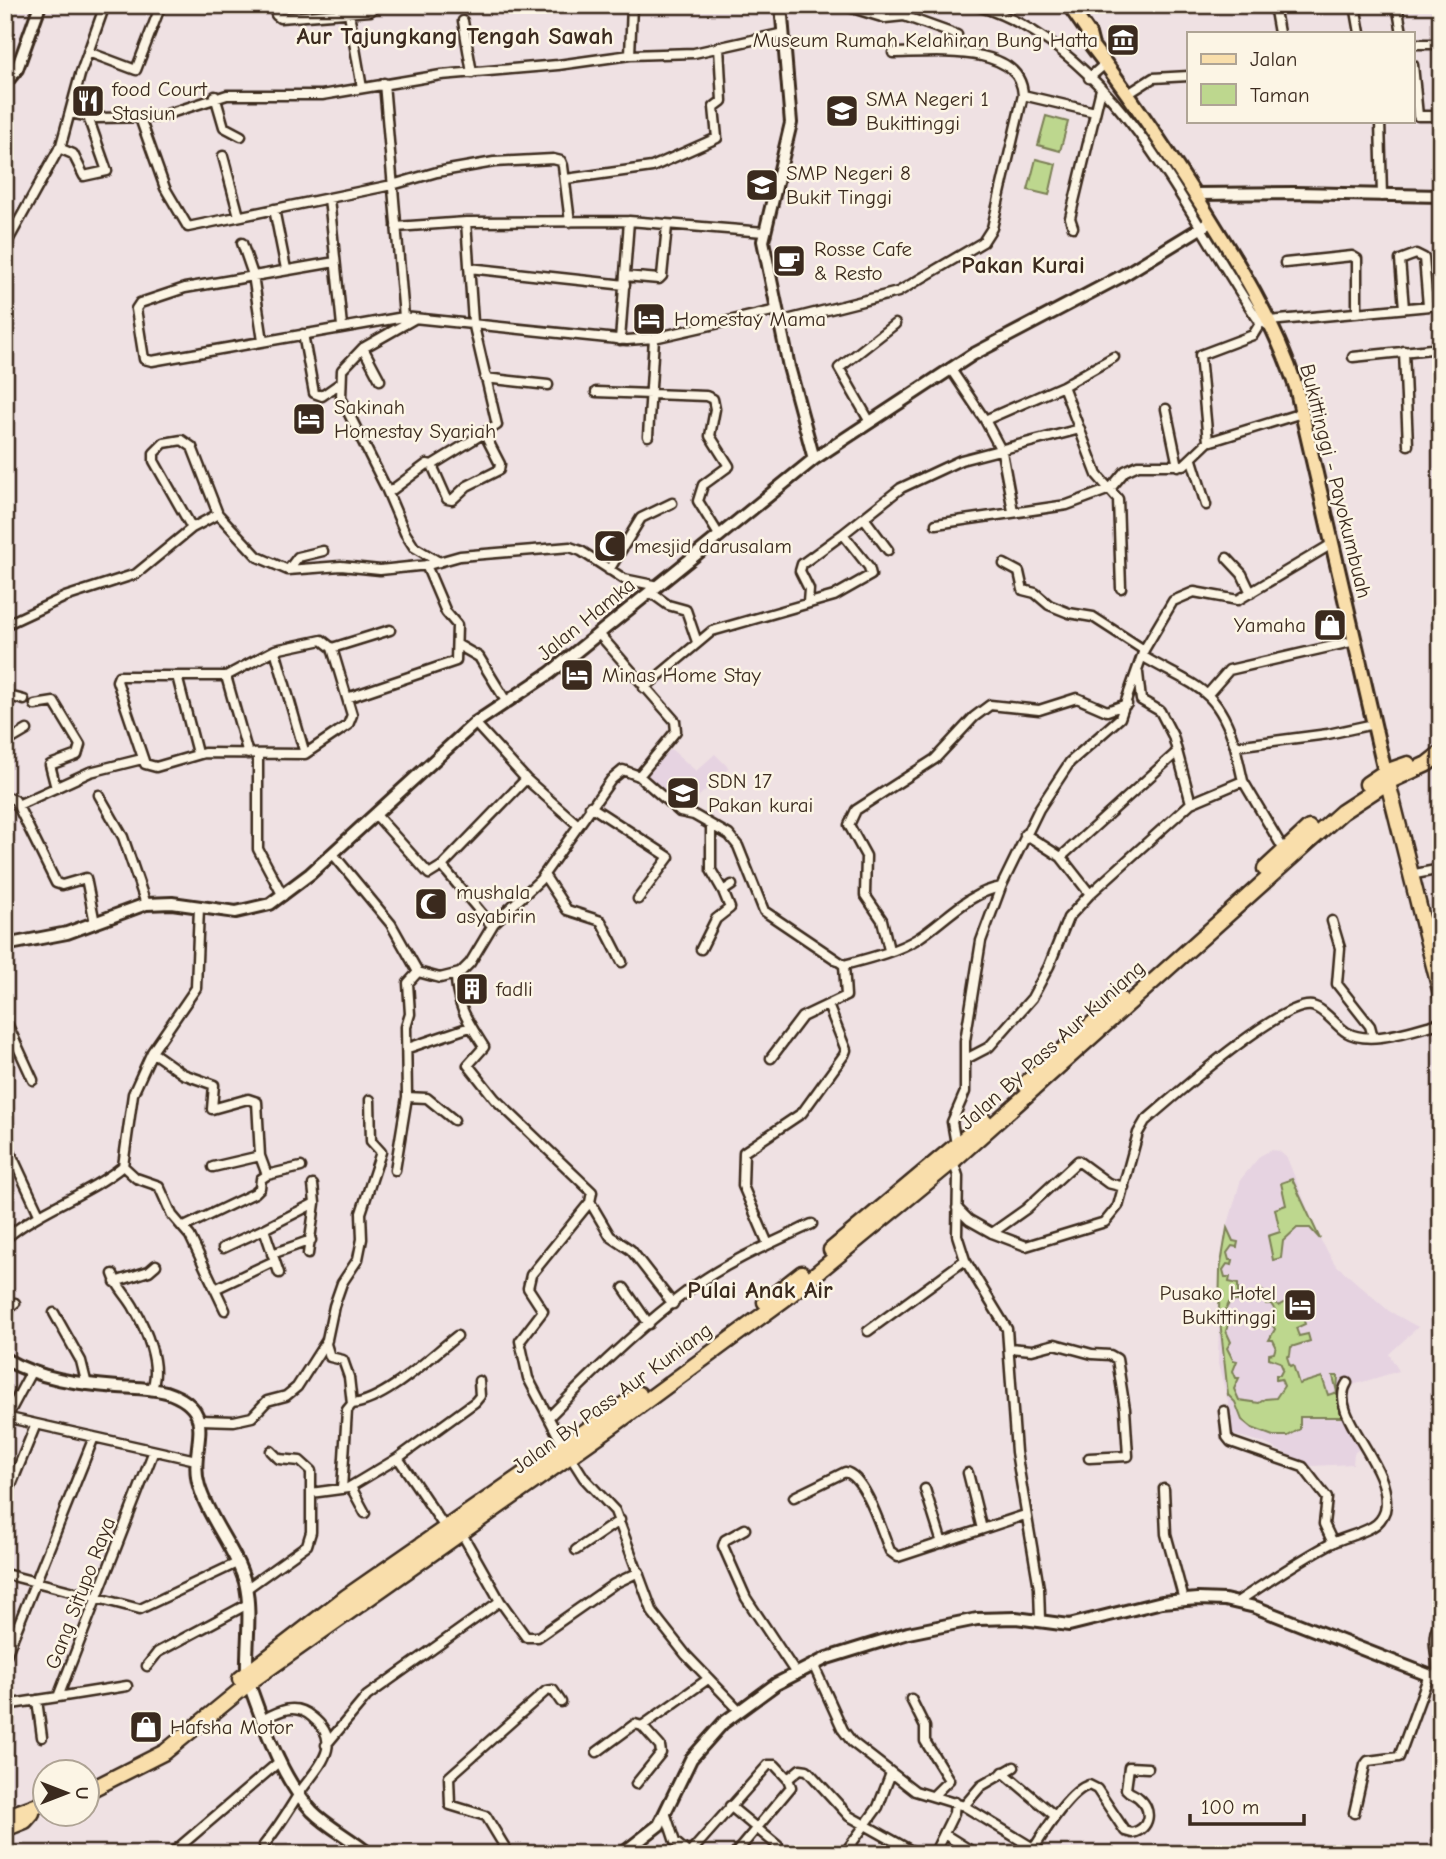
<svg xmlns="http://www.w3.org/2000/svg" width="1446" height="1859" viewBox="0 0 1446 1859" font-family="'Comic Neue',sans-serif">
	<style>
		.built { fill: #e6d3e1 }
		.green { fill: #bdd78e; stroke: #7c8056; stroke-width: 2 }
		.lines { fill: none; stroke-linecap: round; stroke-linejoin: round }
		.minor-casing { stroke: #3b2a1e; stroke-width: 13 }
		.tertiary-casing { stroke: #3b2a1e; stroke-width: 16 }
		.primary-casing { stroke: #3b2a1e; stroke-width: 18 }
		.trunk-casing { stroke: #3b2a1e; stroke-width: 19 }
		.minor { stroke: #fcf5e5; stroke-width: 8 }
		.tertiary { stroke: #fcf5e5; stroke-width: 10 }
		.primary { stroke: #f9deab; stroke-width: 12 }
		.trunk { stroke: #f9deab; stroke-width: 14 }
		.labels { text-anchor: middle; dominant-baseline: central; stroke-width: 5; stroke-linejoin: round; paint-order: stroke }
		.poi-label { font-size: 21px; fill: #3b2a1e; stroke: #fcf5e5; text-anchor: start }
		.street-label { font-size: 21px; fill: #3b2a1e; stroke: #fcf5e5 }
		.quarter-label { font-size: 24px; font-weight: bold; fill: #3b2a1e; stroke: #fcf5e5 }
	</style>
	<rect width="100%" height="100%" fill="#efe1e3"/>
	<filter id="ink" filterUnits="userSpaceOnUse"><feTurbulence type="fractalNoise" baseFrequency=".0143" numOctaves="2"/><feDisplacementMap in="SourceGraphic" scale="14" xChannelSelector="R" yChannelSelector="G"/><feConvolveMatrix kernelMatrix="1 2 1 2 8 2 1 2 1" color-interpolation-filters="sRGB"/></filter>
	<g filter="url(#ink)">
		<path class="built" d="M671 749 696 771 715 754 729 768 683 811 646 775Z
			M1271 1150 1279 1151 1287 1158 1320 1239 1335 1264 1389 1311 1418 1327 1389 1354 1399 1371 1346 1387 1358 1428 1370 1441 1354 1453 1353 1464 1311 1466 1262 1442 1230 1434V1409L1218 1364 1220 1270 1227 1228 1241 1179 1260 1156Z"/>
		<path class="green" d="M1046 116 1068 122 1060 151 1038 145Z
			M1036 159 1056 164 1049 195 1028 190Z
			M1292 1179 1320 1239 1310 1228H1297L1283 1241 1281 1258 1273 1260 1268 1236 1280 1232 1275 1209 1286 1205 1281 1183Z
			M1227 1228 1233 1241 1238 1242 1237 1247 1232 1246 1227 1253 1229 1260H1233L1232 1265 1227 1264 1223 1270 1225 1277H1230L1229 1282 1238 1284V1301H1230L1224 1313 1230 1319 1226 1331 1231 1342 1227 1348 1233 1360 1237 1361 1233 1371 1236 1378H1239L1234 1389 1239 1400 1259 1403 1265 1399 1276 1398 1284 1386 1281 1379 1276 1380V1375H1280L1283 1369 1280 1362 1269 1358V1354L1274 1353 1276 1346 1273 1340H1269L1275 1329 1267 1318 1272 1317 1275 1310 1271 1304H1266V1298L1257 1299 1259 1288 1279 1306 1286 1302 1300 1310 1305 1324 1296 1328 1299 1336 1308 1334 1310 1341 1291 1347 1290 1355 1287 1357 1290 1366 1293 1365 1299 1384 1322 1377 1328 1395 1337 1392 1333 1376H1338L1337 1392 1343 1417H1300V1429L1288 1436H1273L1252 1428 1242 1420 1235 1402 1228 1395 1219 1311 1220 1270Z"/>
		<g class="lines">
			<defs>
				<path id="minor" d="M274 5 276 15 280 18 370 11 378 5
					M842 5 885 18 904 16 957 35
					M974 5C1113 44 1183 208 1257 318L1270 327
					M1274 5 1279 33
					M1355 5 1360 33
					M1397 5 1402 33
					M349 13 362 88
					M463 21 472 73
					M1413 44H1441
					M88 52 136 70 161 5
					M630 55 632 5
					M1413 65 1418 116H1441
					M1089 78 1105 64
					M384 83 404 317 627 340 654 338 777 310
					M1128 94 1153 78 1189 76
					M1023 95 1095 112
					M215 96 224 127 241 136
					M70 113 96 118 158 117 227 95H322L441 75 558 65 630 55 694 53 784 33
					M140 118 165 188 188 227 392 185 437 172 494 162 553 159 561 161 563 166 570 222
					M1380 121 1382 196
					M59 148 73 154 84 176 107 171 88 117
					M223 156 239 216
					M566 179 652 167 717 138 714 107 722 101 719 47
					M329 198 342 326
					M274 209 286 269
					M396 227 466 222 629 221 764 232
					M1073 227 1070 218 1101 89
					M242 243 253 275 263 341
					M5 246 61 145 80 75 105 5
					M335 262 185 288 140 303 136 309 144 359 152 361 404 317
					M1285 263 1352 256 1357 259V312
					M469 268 625 285
					M625 276 659 279 662 276 667 226
					M1404 308 1400 260 1416 254 1424 258 1428 306
					M1269 321 1441 305
					M779 322 898 292 983 242 992 228 1023 95C1021 42 930 53 893 53
					M303 334 314 393 322 396 339 384
					M620 340 629 221
					M363 348 342 370 341 398 385 486 405 533 414 547 439 562
					M1404 351 1408 445
					M1353 357 1441 348
					M950 368 985 420 1002 452 1013 511
					M485 378 548 385
					M380 380 363 348 414 319
					M1063 386 1097 475 1118 499 1121 588
					M596 392 706 396 713 399 715 409 710 436 729 466 703 485 698 501 719 535
					M1166 409 1178 466
					M985 420 1063 386 1114 357
					M870 422 839 368 895 324
					M648 436 654 338
					M1208 442 1200 355 1253 335 1261 322
					M1192 460 1206 505
					M432 465 447 499 452 500 467 486 499 470 500 464 485 435
					M388 493 427 464 432 465 497 425 473 322 466 222
					M864 518 888 550
					M936 524 1067 505 1110 489 1125 471 1138 465H1184L1208 442 1302 413
					M192 528 154 461V453L164 443 182 440 192 447 218 514
					M1227 558 1242 574 1251 593
					M1004 564 1019 572 1023 590 1035 593 1049 605 1069 613 1093 617 1144 650
					M288 570 298 557 323 551
					M609 570 641 518 672 503
					M650 592 668 605 686 610 697 642
					M808 602 809 589 800 571 802 564 843 534
					M5 625 65 597 136 574 192 528 218 514 258 557 288 570 341 566 380 570 428 565 460 556 570 547 581 551 624 579 658 586
					M322 640 332 648 352 715 348 725 305 754 204 753 156 767 145 764 117 681 119 676H226L275 650Z
					M458 645 479 657 506 701
					M332 648 390 630
					M275 650 305 754
					M1142 656C1192 686 1217 685 1235 746L1328 734 1374 724
					M1138 673 1141 700 1160 711 1173 736 1191 803 1243 781 1284 850
					M177 676 197 753
					M226 676 248 754
					M644 688 712 631 834 596 871 575 869 567 843 534 901 488 961 460 1080 429
					M1208 694 1229 670 1355 641
					M5 695 24 700
					M347 698 456 661 457 625 446 612 426 565
					M35 705 54 702 80 745 77 755 50 765 56 788
					M475 723 526 779 577 824
					M5 743 27 730
					M1235 746 1243 781
					M258 754V849L283 896
					M639 776 680 812 694 815 729 835 738 846 764 911 844 965 846 996 802 1017 771 1058
					M99 795 123 837 146 904
					M5 796 15 800 56 883 62 885 86 878 95 923
					M18 805 90 772 142 759
					M590 806 669 857 638 899
					M376 815 429 874 442 866
					M711 826V870L723 891 732 885
					M1025 834 1061 857 1090 894 1191 803
					M333 854 391 924 418 972 440 978 460 973 470 963 494 923 540 880 611 780 623 770 639 776 676 731 675 721 599 634
					M1061 857 1176 753
					M544 875 567 910 601 921 622 962
					M1410 875 1441 869
					M199 907 196 988 152 1052 183 1074 214 1085 212 1109 248 1099 257 1102 260 1156 267 1175 301 1167
					M1332 921 1340 948 1337 984 1370 1026 1373 1037
					M492 926 442 866 526 779
					M701 949 716 919 730 908 723 891
					M889 950 882 920 865 895 866 856 849 825 856 810 935 759 974 717 990 705 1039 710 1077 698 1107 711 1127 704
					M844 965C866 959 896 952 917 939 944 922 967 893 1001 887
					M456 975C456 1006 469 1023 484 1047L468 1065 495 1099 592 1192 590 1202 531 1275 528 1288 543 1311 520 1341 528 1378 564 1447
					M5 1019 33 1080
					M408 1048 470 1027
					M966 1059 989 1047 1032 998 1049 966 1068 918 1090 894
					M407 1097 427 1098 454 1120
					M5 1141 39 1214
					M956 1144 952 1122 965 1092V1041L981 941 1001 887 1039 809 1070 762 1120 718 1144 650 1173 601 1194 592 1238 600 1332 544
					M953 1161 958 1176 957 1235 965 1260 1007 1329 1016 1452 1039 1588 1040 1619
					M123 1166 133 1094 152 1052
					M213 1167 260 1156
					M395 1170 407 1097 406 1027 410 1014 408 983 418 972
					M590 1202 610 1236 631 1250 673 1304
					M957 1208 969 1220 992 1233 1026 1246 1105 1222 1118 1206 1138 1133 1145 1121C1172 1098 1280 1001 1312 1006 1325 1009 1335 1025 1346 1032 1371 1047 1415 1028 1441 1023
					M184 1227 255 1193 260 1188 261 1179 267 1175
					M264 1229 315 1203
					M992 1233 1026 1209 1078 1161 1108 1183 1124 1187
					M5 1239C41 1208 86 1196 123 1166L136 1178 159 1186 172 1215 190 1236 225 1310
					M768 1244 743 1186 744 1152 802 1113 844 1055 846 1050 828 1005
					M223 1248 264 1229 279 1273
					M272 1254 311 1240
					M308 1254 315 1203 313 1185
					M113 1274C117 1287 126 1294 133 1306 145 1327 163 1367 151 1390
					M115 1282 149 1271 156 1265
					M624 1288 649 1324
					M215 1289 274 1261
					M5 1311 15 1303
					M54 1313 81 1361 87 1385
					M868 1331 965 1260
					M1009 1348 1032 1350 1055 1344 1092 1354 1110 1355 1117 1359 1125 1409 1128 1456 1089 1458
					M352 1404C385 1401 430 1357 457 1336
					M1224 1411 1227 1437 1231 1442 1303 1467 1327 1498 1324 1524 1333 1543
					M5 1417 36 1424 5 1500
					M7 1417 31 1372
					M549 1417C592 1373 639 1327 689 1290 725 1263 771 1243 812 1224
					M200 1420 234 1421 252 1417 267 1401 286 1396 297 1387 327 1340
					M36 1424 196 1460
					M570 1456 584 1478 615 1511 653 1613 686 1655 739 1710
					M968 1473 982 1529
					M351 1487 365 1513
					M342 1489 347 1410 352 1404 349 1377 343 1360 330 1357 326 1344 334 1306 342 1283 358 1259 362 1239 361 1213 381 1152 371 1141 370 1100
					M925 1489 942 1543
					M1164 1489 1166 1534 1184 1600
					M311 1493 348 1488 398 1458
					M794 1497 845 1472C865 1475 882 1532 890 1551L898 1557 1025 1515
					M446 1529 398 1458 475 1402 480 1396 479 1381
					M745 1529 725 1540 723 1546 746 1598 795 1672
					M461 1532 500 1601 526 1637H538L614 1584 639 1572
					M576 1550 620 1520
					M5 1574 140 1609 237 1563
					M246 1589 307 1545 311 1532V1471L300 1461 279 1459 271 1451
					M1237 1602C1268 1582 1299 1560 1332 1543 1345 1537 1360 1534 1372 1527 1378 1524 1383 1517 1385 1511 1395 1465 1326 1415 1347 1383
					M5 1658 94 1437
					M813 1664 843 1730 852 1742 915 1791 964 1806 1043 1854
					M147 1666 158 1652 246 1605
					M1436 1678C1441 1658 1427 1638 1441 1621
					M58 1697 127 1686
					M911 1699 925 1727V1741L949 1780 933 1796
					M37 1700 42 1737
					M5 1705 58 1697 153 1453
					M262 1720C279 1711 295 1702 312 1717 348 1745 313 1771 298 1795 287 1813 277 1829 264 1845
					M326 1745 367 1696 500 1601
					M597 1752 635 1724 642 1726
					M1003 1772 1055 1816
					M788 1779 800 1769 807 1770 849 1816 917 1854
					M636 1784 661 1753 660 1746 642 1726 708 1679
					M730 1806 778 1846V1854
					M964 1806 981 1786 1014 1767
					M1354 1813 1365 1765 1368 1761 1399 1757 1429 1675
					M666 1815 675 1842 689 1854
					M944 1834 976 1854
					M1034 1848C1045 1831 1070 1790 1089 1785L1097 1789 1125 1831 1132 1833C1150 1829 1153 1810 1139 1798 1135 1794 1130 1794 1126 1789L1129 1767 1148 1768
					M171 1854 280 1761
					M509 1854 486 1816 450 1805 449 1777 546 1691 553 1690 561 1702
					M689 1854 768 1765H775L788 1779 791 1787 735 1854
					M844 1854 878 1807 891 1773
					M934 1854 954 1813 955 1802"/>
				<path id="tertiary" d="M781 5 791 123 763 241 789 367 814 459
					M5 84 17 69 40 5
					M1194 194 1295 193 1441 196
					M5 945 67 933 146 904 172 903 236 912 270 904 310 874 475 723 550 673 814 459 972 355 1122 276 1212 221
					M5 1359C39 1379 80 1384 118 1387 134 1388 151 1388 166 1392 223 1411 187 1447 199 1486 209 1520 235 1548 245 1582 252 1610 246 1645 247 1673
					M249 1684C265 1727 280 1777 312 1811 329 1828 351 1838 369 1854
					M622 1854 659 1825 691 1759 723 1723 776 1684 827 1658 908 1633 977 1619 1016 1618 1069 1625 1162 1602 1198 1599 1225 1600 1255 1607 1441 1680"/>
				<path id="primary" d="M1069 5 1089 34 1092 46C1131 96 1165 148 1199 201 1236 260 1274 320 1296 387L1385 772"/>
				<path id="trunk" d="M1386 775 1441 994
					M1367 784 1385 772 1408 764
					M1265 869 1309 828
					M1025 1084 1120 999
					M831 1250 985 1121
					M765 1302 802 1273
					M240 1679 346 1597 639 1394
					M88 1791 165 1752 254 1679 611 1427 790 1295 953 1161 1342 812 1388 782 1427 764 1441 753
					M5 1817 46 1802
					M5 1829 25 1821 32 1813"/>
			</defs>
			<use href="#minor" class="minor-casing"/>
			<use href="#tertiary" class="tertiary-casing"/>
			<use href="#primary" class="primary-casing"/>
			<use href="#trunk" class="trunk-casing"/>
			<use href="#minor" class="minor"/>
			<use href="#tertiary" class="tertiary"/>
			<use href="#primary" class="primary"/>
			<use href="#trunk" class="trunk"/>
		</g>
	</g>
	<defs>
		<symbol id="museum-square" viewBox="-11 -11 22 22"><rect x="-9" y="-9" width="18" height="18" rx="4" fill="#3b2a1e" stroke="#fcf5e5"/><path d="M0-6L6-3V-2H-6V-3ZM-5-1h2V3h-2ZM-1-1h2V3h-2ZM3-1h2V3H3ZM-6 4H6V6H-6Z" fill="#fff"/></symbol>
		<symbol id="restaurant-square" viewBox="-11 -11 22 22"><rect x="-9" y="-9" width="18" height="18" rx="4" fill="#3b2a1e" stroke="#fcf5e5"/><path d="M-5-6h1v4h1v-4h1v4h1v-4h1v5L-1.5 .5V6h-2V.5L-5-1ZM5-6V6H3V1.5H1.5Q1.5-4 5-6Z" fill="#fff"/></symbol>
		<symbol id="school-square" viewBox="-11 -11 22 22"><rect x="-9" y="-9" width="18" height="18" rx="4" fill="#3b2a1e" stroke="#fcf5e5"/><path d="M0-5L7-2L0 1L-7-2ZM-4 1L0 2.5L4 1V4Q0 6-4 4Z" fill="#fff"/></symbol>
		<symbol id="cafe-square" viewBox="-11 -11 22 22"><rect x="-9" y="-9" width="18" height="18" rx="4" fill="#3b2a1e" stroke="#fcf5e5"/><path d="M-5.5-4.5H6V0H3Q3 3.5 0 3.5H-2.5Q-5.5 3.5-5.5 0ZM3-3.2v2h1.7v-2ZM-6 4.5H4V6H-6Z" fill="#fff"/></symbol>
		<symbol id="hotel-square" viewBox="-11 -11 22 22"><rect x="-9" y="-9" width="18" height="18" rx="4" fill="#3b2a1e" stroke="#fcf5e5"/><path d="M-6-4.5h1.5V1H6V5H4.5V3h-9V5H-6ZM-4 0a1.8 1.8 0 1 1 3.6 0ZM.5 0V-2.5h3Q6-2.5 6 0Z" fill="#fff"/></symbol>
		<symbol id="mosque-square" viewBox="-11 -11 22 22"><rect x="-9" y="-9" width="18" height="18" rx="4" fill="#3b2a1e" stroke="#fcf5e5"/><path d="M3.5-4.9A6 6 0 1 0 3.5 4.9A5 5 0 1 1 3.5-4.9Z" fill="#fff"/></symbol>
		<symbol id="shop-square" viewBox="-11 -11 22 22"><rect x="-9" y="-9" width="18" height="18" rx="4" fill="#3b2a1e" stroke="#fcf5e5"/><path d="M-5-2.5h2.3a2.7 3.5 0 0 1 5.4 0H5L5.5 6h-11ZM-1.5-2.5h3a1.5 2.3 0 0 0-3 0Z" fill="#fff"/></symbol>
		<symbol id="building-square" viewBox="-11 -11 22 22"><rect x="-9" y="-9" width="18" height="18" rx="4" fill="#3b2a1e" stroke="#fcf5e5"/><path d="M-4-6H4V6H1V3H-1V6H-4ZM-2.5-4.3h1.7v1.8h-1.7ZM.8-4.3h1.7v1.8H.8ZM-2.5-1h1.7V.8h-1.7ZM.8-1h1.7V.8H.8Z" fill="#fff"/></symbol>
	</defs>
	<g fill-rule="evenodd">
		<use href="#museum-square" x="1104" y="21" width="38" height="38"/>
		<use href="#restaurant-square" x="69" y="82" width="38" height="38"/>
		<use href="#school-square" x="823" y="92" width="38" height="38"/>
		<use href="#school-square" x="743" y="166" width="38" height="38"/>
		<use href="#cafe-square" x="770" y="242" width="38" height="38"/>
		<use href="#hotel-square" x="630" y="300" width="38" height="38"/>
		<use href="#hotel-square" x="290" y="400" width="38" height="38"/>
		<use href="#mosque-square" x="591" y="527" width="38" height="38"/>
		<use href="#shop-square" x="1311" y="606" width="38" height="38"/>
		<use href="#hotel-square" x="558" y="656" width="38" height="38"/>
		<use href="#school-square" x="664" y="774" width="38" height="38"/>
		<use href="#mosque-square" x="412" y="885" width="38" height="38"/>
		<use href="#building-square" x="453" y="970" width="38" height="38"/>
		<use href="#hotel-square" x="1281" y="1286" width="38" height="38"/>
		<use href="#shop-square" x="127" y="1708" width="38" height="38"/>
	</g>
	<g class="labels">
		<g class="poi-label">
			<text x="1098" y="40" text-anchor="end">Museum Rumah Kelahiran Bung Hatta</text>
			<text x="112" y="89">food Court<tspan x="112" dy="24">Stasiun</tspan></text>
			<text x="866" y="99">SMA Negeri 1<tspan x="866" dy="24">Bukittinggi</tspan></text>
			<text x="786" y="173">SMP Negeri 8<tspan x="786" dy="24">Bukit Tinggi</tspan></text>
			<text x="814" y="249">Rosse Cafe<tspan x="814" dy="24">&amp; Resto</tspan></text>
			<text x="674" y="319">Homestay Mama</text>
			<text x="334" y="407">Sakinah<tspan x="334" dy="24">Homestay Syariah</tspan></text>
			<text x="634" y="546">mesjid darusalam</text>
			<text x="1306" y="625" text-anchor="end">Yamaha</text>
			<text x="602" y="675">Minas Home Stay</text>
			<text x="708" y="781">SDN 17<tspan x="708" dy="24">Pakan kurai</tspan></text>
			<text x="456" y="892">mushala<tspan x="456" dy="24">asyabirin</tspan></text>
			<text x="496" y="989">fadli</text>
			<text x="1276" y="1293" text-anchor="end">Pusako Hotel<tspan x="1276" dy="24">Bukittinggi</tspan></text>
			<text x="170" y="1727">Hafsha Motor</text>
		</g>
		<g class="street-label">
			<text transform="translate(1336 481) rotate(76)">Bukittinggi - Payokumbuah</text>
			<text transform="translate(586 619) rotate(-39)">Jalan Hamka</text>
			<text transform="translate(1052 1045) rotate(-42)">Jalan By Pass Aur Kuniang</text>
			<text transform="translate(612 1398) rotate(-36)">Jalan By Pass Aur Kuniang</text>
			<text transform="translate(80 1593) rotate(-69)">Gang Situpo Raya</text>
		</g>
		<g class="quarter-label">
			<text x="455" y="36">Aur Tajungkang Tengah Sawah</text>
			<text x="1023" y="265">Pakan Kurai</text>
			<text x="760" y="1290">Pulai Anak Air</text>
		</g>
	</g>
	<rect width="1446" height="1859" fill="none" stroke="#fcf5e5" stroke-width="28"/>
	<rect x="14" y="14" width="1418" height="1831" fill="none" stroke="#3b2a1e" stroke-width="2.5" filter="url(#ink)"/>
	<rect x="1187" y="32" width="228" height="91" fill="#fcf5e5" stroke="#afa495" stroke-width="2"/>
	<rect x="1201" y="54" width="35" height="10" fill="#f9deab" stroke="#afa495" stroke-width="2"/>
	<text x="1250" y="66" font-size="21" fill="#3b2a1e">Jalan</text>
	<rect x="1201" y="84" width="35" height="21" fill="#bdd78e" stroke="#afa495" stroke-width="2"/>
	<text x="1250" y="102" font-size="21" fill="#3b2a1e">Taman</text>
	<g transform="translate(66 1793) rotate(90)"><circle r="33" fill="#fcf5e5" stroke="#afa495" stroke-width="2"/>
	<path d="M0-5L12 26L0 18L-12 26Z" fill="#3b2a1e"/>
	<text y="-10" font-size="19" font-weight="bold" text-anchor="middle" fill="#3b2a1e">U</text>
	</g>
	<path d="M1190 1814v10h114v-10" fill="none" stroke="#3b2a1e" stroke-width="3.5"/>
	<text x="1201" y="1814" font-size="21" fill="#3b2a1e" stroke="#fcf5e5" stroke-width="5" paint-order="stroke">100 m</text>
</svg>
